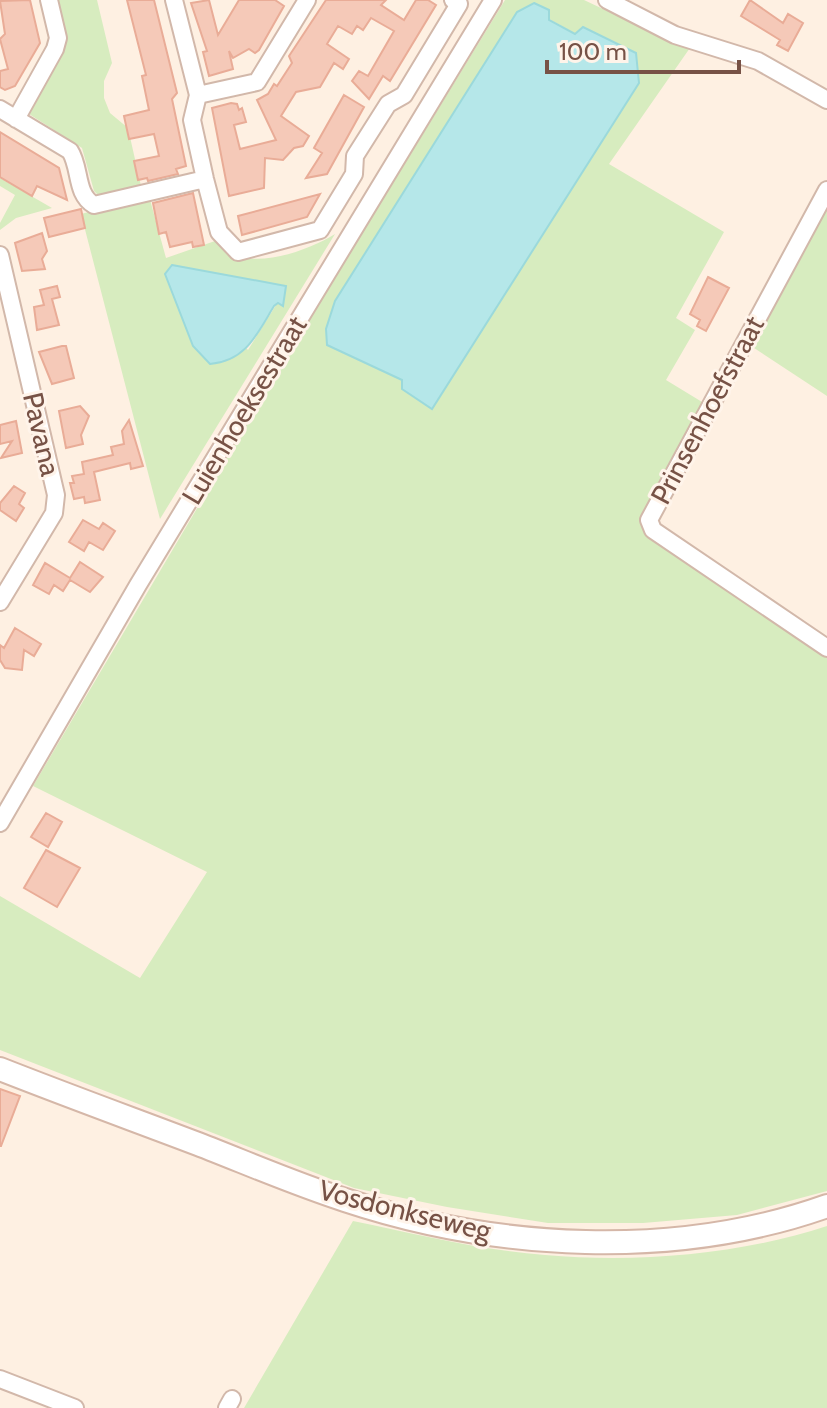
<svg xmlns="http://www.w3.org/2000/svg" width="827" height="1408" viewBox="0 0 827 1408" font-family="Cabin,sans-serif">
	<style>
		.green { fill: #d7ecbf; fill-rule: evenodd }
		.water { fill: #b5e7e9; stroke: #9bd9db; stroke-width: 2 }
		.building { fill: #f5c9b8; stroke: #e9ac97; stroke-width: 2 }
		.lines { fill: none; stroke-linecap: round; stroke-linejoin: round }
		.minor-casing { stroke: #d2b8aa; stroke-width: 20 }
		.secondary-casing { stroke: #d5b7a8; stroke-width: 26 }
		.minor { stroke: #fff; stroke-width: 16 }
		.secondary { stroke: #fff; stroke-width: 22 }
		.labels { text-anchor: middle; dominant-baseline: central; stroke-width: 6; stroke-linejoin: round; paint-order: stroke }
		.street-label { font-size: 28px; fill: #775246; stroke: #fff4ea }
	</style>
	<rect width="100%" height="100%" fill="#fef0e2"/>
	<path class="green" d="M58 0H97L112 63 104 81V98L110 113 128 128 141 186 98 195 94 191 82 148 29 114 65 40Z
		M505 0H584L675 43 692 45 609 164 724 232 676 318 695 330 666 380 707 405 645 519 665 545 827 656V1191L737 1215 643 1223H548L447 1207 354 1188 0 1050V896L140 978 207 872 33 786 293 346ZM549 19 576 34 584 27 635 52 639 83 432 408 402 389V380L328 345 327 329 335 301Z
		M0 178 52 208 16 218 0 230V223L15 195 0 186Z
		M149 196 166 258 215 241C241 275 304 253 335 234L160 519 81 214ZM172 265C192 272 279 282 286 289L248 350Z
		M827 200V396L748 344Z
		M353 1221C416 1234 480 1250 545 1255 637 1263 739 1255 827 1226V1408H244Z"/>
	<path class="water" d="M534 3 549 10V20L575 34 583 27 636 53 639 83 432 409 402 389V380L327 345 326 329 335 301 517 12Z
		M172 265 286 286 283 306 278 303 274 306C257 334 246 361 210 364L193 346 165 274Z"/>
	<path class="building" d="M30 0 40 43 15 86 5 90 0 87V71L8 69 0 39 5 34 0 1Z
		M127 0H154L177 93 172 99 186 166 176 169 178 174 148 181 147 178 138 180 134 161 159 156 154 134 129 139 124 116 149 110 142 76 146 75Z
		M209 0 218 35 239 0H275L284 6 259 50 255 53 249 49 233 58 229 51 233 69 209 76 203 52 207 51 191 3Z
		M326 0H386L381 5 404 20 416 0H428L436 5 390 81 383 76 369 99 352 81 359 71 368 76 394 31 371 18 363 30 357 26 352 34 338 26 327 44 349 59 343 69 334 63 320 87 296 92 281 116 309 136 303 146 294 148 283 160 265 158 264 188 229 196 212 108 231 103 237 104 239 110 242 108 246 122 234 125 240 149 276 140 257 100 268 94 274 84 277 86 292 63 289 56Z
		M750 0 783 23 788 14 803 23 788 51 777 45 780 40 741 16Z
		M344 95 364 107 327 174 306 178 322 153 314 148Z
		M0 132 59 168 67 200 37 186 32 196 0 177Z
		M193 193 204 245 193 247 192 242 170 247 166 232 159 234 153 203Z
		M320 194 307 217 242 235 238 216Z
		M81 209 85 228 49 237 44 218Z
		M42 233 47 251 42 259 45 269 22 271 15 243Z
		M708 277 729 288 706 331 697 326 700 320 690 314Z
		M57 286 60 297 52 299 59 325 37 330 34 307 44 305 40 290Z
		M62 346H66L74 378 52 384 39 352Z
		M80 406 89 416 81 435 83 444 66 448 59 411Z
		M129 420 143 466 131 469 130 463 94 472 100 500 85 503 84 497 74 499 70 483H74L72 476 84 474 82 462 113 455 111 447 124 444 122 431Z
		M16 421 22 453 1 458 12 441 0 444V425Z
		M14 486 25 493 19 504 24 508 16 521 0 510V503Z
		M83 520 99 529 103 523 115 531 103 550 89 542 84 551 69 542Z
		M80 562 103 577 90 592 70 580 63 591 54 585 49 594 33 585 45 563 70 578Z
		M15 628 41 644 34 656 24 650 22 670 5 668 0 660V645L4 648Z
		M46 813 62 822 48 847 31 837Z
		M46 850 80 868 57 907 24 888Z
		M0 1089 20 1096 1 1146H0Z"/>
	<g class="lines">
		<defs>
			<path id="minor" d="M174 0 198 95 192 120 205 179 219 232 238 252 320 230 354 174 355 156 388 104 404 95 459 4 453 0
				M607 0 675 35 758 61 827 100
				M198 95 257 82 307 0
				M0 109 70 151C81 168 75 194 94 205L205 179
				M16 119 55 49 58 38 49 0
				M827 190 649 520 653 530 827 648
				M0 255 56 495 54 513 0 602
				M0 823 138 585 493 0
				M0 1379 75 1408
				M227 1408 232 1399"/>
			<path id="secondary" d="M0 1069C66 1095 132 1119 198 1144 247 1163 295 1184 345 1200 496 1250 675 1260 827 1206"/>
		</defs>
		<use href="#minor" class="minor-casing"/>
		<use href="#secondary" class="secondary-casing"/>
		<use href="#minor" class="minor"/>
		<use href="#secondary" class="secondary"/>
	</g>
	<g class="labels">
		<g class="street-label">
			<text transform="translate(244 410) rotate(-59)">Luienhoeksestraat</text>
			<text transform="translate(707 410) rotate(-62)">Prinsenhoefstraat</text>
			<text transform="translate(42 434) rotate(77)">Pavana</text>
			<text transform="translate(405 1210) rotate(14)">Vosdonkseweg</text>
		</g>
	</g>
	<path d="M547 60v12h192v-12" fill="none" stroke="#775246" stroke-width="4"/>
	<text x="559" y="60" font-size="24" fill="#775246" stroke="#fff4ea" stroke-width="6" paint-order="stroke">100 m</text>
</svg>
